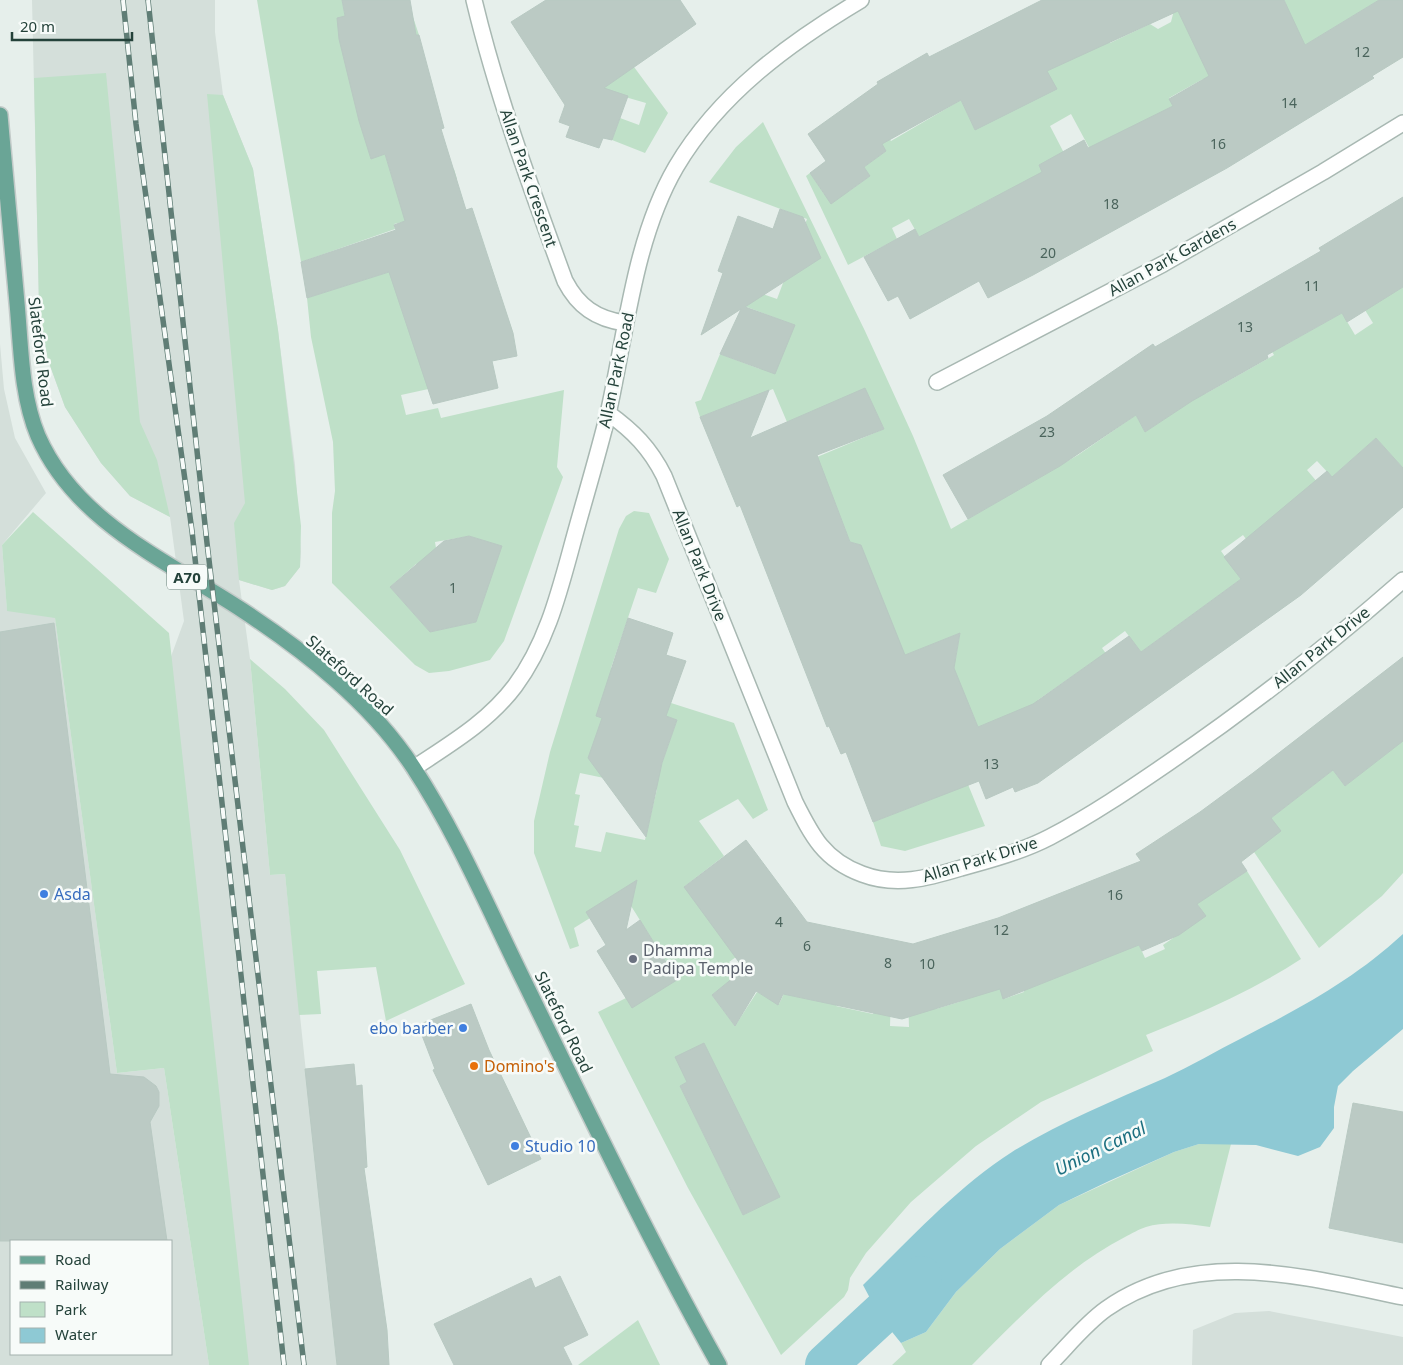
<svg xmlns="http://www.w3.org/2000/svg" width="1403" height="1365" viewBox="0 0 1403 1365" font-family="'Noto Sans',sans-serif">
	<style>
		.built { fill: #d4dfda; fill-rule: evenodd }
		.green { fill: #bfe0c8; fill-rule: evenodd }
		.water { fill: #8ec9d4 }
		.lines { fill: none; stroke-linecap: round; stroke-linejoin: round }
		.canal { stroke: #8ec9d4; stroke-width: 42 }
		.building { fill: #bbcac4; stroke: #b8c9c2 }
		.minor-casing { stroke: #a8b8b2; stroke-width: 18 }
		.tertiary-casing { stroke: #a8b8b2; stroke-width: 18 }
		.primary-casing { stroke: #c2cac8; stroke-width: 18 }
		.minor { stroke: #fff; stroke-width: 15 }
		.tertiary { stroke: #fff; stroke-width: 15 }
		.primary { stroke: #6aa596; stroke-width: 15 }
		.rail-casing { stroke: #5f7d75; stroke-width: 5.5 }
		.rail { stroke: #f7fbf9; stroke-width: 4; stroke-dasharray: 11; stroke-linecap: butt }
		.shop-dot { fill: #3f7fe0; stroke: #f7fbf9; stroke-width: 2 }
		.worship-dot { fill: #6b7280; stroke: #f7fbf9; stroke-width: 2 }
		.food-dot { fill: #e8710a; stroke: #f7fbf9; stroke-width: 2 }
		.labels { text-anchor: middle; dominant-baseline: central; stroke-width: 5; stroke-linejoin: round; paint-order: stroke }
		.number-label { font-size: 14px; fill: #4a645c }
		.shield { fill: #f7fbf9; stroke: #637a73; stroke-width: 1 }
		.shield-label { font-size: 15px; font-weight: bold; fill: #24423a }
		.street-label { font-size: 16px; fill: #24423a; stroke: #f7fbf9 }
		.shop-label { font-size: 16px; fill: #366cbe; stroke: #f7fbf9; text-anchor: start }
		.worship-label { font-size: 16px; fill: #5b616d; stroke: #f7fbf9; text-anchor: start }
		.food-label { font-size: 16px; fill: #c56008; stroke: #f7fbf9; text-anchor: start }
		.water-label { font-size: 18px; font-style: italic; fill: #1c6f80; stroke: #f7fbf9 }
	</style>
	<rect width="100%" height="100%" fill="#e6efeb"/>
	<path class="built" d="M32 0H215V32L223 95 253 169 278 330 295 465 301 552 300 567 285 586 272 590 239 580 250 659 270 875 285 874 337 1365H236L169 662 184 621 170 517 130 496 101 463 65 407 48 360 39 306Z
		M0 344 4 389 15 438 46 493 2 545 7 610 55 617 117 1073 164 1068 209 1365H0ZM11 1241H171V1354H11Z
		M1269 1311 1403 1337V1365H1192L1193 1330 1235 1313Z"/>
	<path class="green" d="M257 0H342L345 16 412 14 419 35 343 53 371 158 385 154 395 187 454 169 457 179 400 197 407 221 394 224 395 229 301 262Z
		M1166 0 1286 4 1284 0H1379L1215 100 1203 79 1169 98 1181 120 1099 166 1071 114 1050 126 1077 178 1057 156 1039 165 1052 191 993 198 970 210 979 228 921 240 909 219 892 228 897 239 848 265 806 176 810 173 824 194 841 183 848 192 870 176 864 167 886 151 853 102 860 97 891 141 961 100 975 130 1031 66 1108 41 1110 43 1150 24 1158 29 1171 22 1173 14Z
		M620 48 668 113 645 153 612 140 620 118 639 125 646 103 573 82Z
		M106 73 140 422 157 460 170 517 130 496 101 463 65 407 48 360 39 306 34 78Z
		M207 94 223 95 253 169 278 330 301 526 300 567 285 586 272 590 239 580 234 523 245 503Z
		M763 122 865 331 913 436 951 529 1078 455 1136 415 1145 432 1187 404 1181 385 1205 394 1274 355 1255 322 1268 315 1285 345 1342 313 1355 335 1373 323 1365 310 1403 287V468L1376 438 1332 477 1317 461 1307 470 1335 503 1263 562 1243 535 1221 551 1241 579 1141 652 1125 631 1102 648 1117 669 1103 679 1091 663 1038 700 1050 721 1022 710 978 727 968 703 949 738 985 826 905 851 881 846 873 822 935 798 924 730 956 657 960 633 846 679 861 545 850 542 817 457 884 429 865 389 787 422 773 389 700 417 695 402 701 400 720 354 760 369 769 345 794 325 715 295 721 279 777 299 807 219 709 182 736 147Z
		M477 244 399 302 409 331 502 301 512 330 433 388 401 395 406 415 438 408 441 418 564 390 557 467 563 477 504 641 490 660 449 671 429 673 415 665 332 583V513L335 491 333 442 311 337 307 298ZM469 536 501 546 476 622 430 632 390 587 416 564 438 560 435 542Z
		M634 511 649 513 669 559 656 593 638 588 611 668 675 690 671 703 734 723 768 810 753 819 738 799 699 821 724 856 685 886 736 957 729 962 739 974 712 995 735 1026 757 992 779 1004 793 974V996L817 1001 838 991 836 1006 873 1014 877 999 891 994 890 1026 909 1027 908 995 928 982 936 1009 959 1002 998 982 1004 999 1024 992 1019 975 1139 945 1145 958 1165 949 1163 945 1205 916 1189 891 1227 884 1247 871 1301 959C1252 991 1201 1013 1146 1035L1153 1051 1041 1102 976 1146 911 1202 866 1253 850 1278 848 1290 844 1297 781 1355 688 1188 598 1012 626 998 677 979 621 890 590 918 574 928 579 946 570 949 534 853V821L550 752 619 529 626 516ZM603 695 677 720 660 769 602 718 597 716ZM580 773 657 789 645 840 606 832 601 852 575 847 579 826 574 825 580 795 575 794ZM687 1082 779 1197 743 1215 680 1086Z
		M33 512 169 633 249 1365H209L164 1068 117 1073 55 618 7 611 2 545Z
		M250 659 285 689 324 730 400 850 465 984 386 1021 376 967 317 971 321 1014 299 1015 285 874 270 875Z
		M1403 729V873L1382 896 1319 948 1254 852 1271 818 1333 770 1345 786 1396 746Z
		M1199 1144H1231L1210 1227C1190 1224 1166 1221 1146 1227 1139 1229 1131 1234 1125 1237 1066 1267 1018 1319 972 1365H892L906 1352 901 1343 926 1332 956 1292 1000 1249 1059 1205 1174 1152Z
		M638 1320 660 1365H578Z"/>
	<path class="water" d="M1403 934V1029L1353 1071 1338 1086 1334 1107V1128L1320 1147 1298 1156 1256 1145 1199 1144 1174 1152 1109 1181 1059 1205 1000 1249 956 1292 926 1332 901 1343 880 1317 863 1285C910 1239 956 1188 1012 1152 1060 1122 1113 1101 1165 1078 1191 1066 1216 1051 1242 1038 1302 1007 1353 980 1403 934Z"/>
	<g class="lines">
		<path class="canal" d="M826 1365 921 1277"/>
	</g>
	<path class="building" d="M342 0H410L416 35H419L444 128 441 129 466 210 472 208 513 333 517 356 492 361 498 388 433 404 389 272 307 298 301 262 396 230 394 225 405 221 385 154 371 159 359 121 339 39 337 18 345 16Z
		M546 0H680L696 24 604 88 628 96 612 140 603 138 599 148 566 137 570 126 559 122 565 105 511 22Z
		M1042 0H1284L1305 45 1379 0H1403V57L1372 76 1374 78 1227 168 1033 275 988 298 979 281 910 319 898 296 888 301 864 257 915 229 919 237 1042 172 1039 165 1084 140 1088 148 1173 106 1169 99 1209 76 1178 11 1047 71 1057 89 975 130 961 100 882 144 886 151 864 167 870 176 831 204 810 173 826 161 808 134 878 84 877 82 927 53 929 57Z
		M1403 197V287L1347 322 1342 313 1267 355 1268 358 1192 401 1145 432 1136 415 1060 466 968 519 943 475 1047 416 1153 344 1155 347 1321 251 1319 248Z
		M780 209 803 217 821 258 745 307 795 325 775 374 720 354 741 309 701 335 723 273 718 271 738 216 773 229Z
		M865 388 884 429 817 455 850 542 861 545 905 655 960 633 954 668 978 727 1033 704 1129 636 1141 652 1163 636 1241 579 1224 557 1327 471 1332 477 1376 438 1403 468V507L1301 595 1038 783 1015 792 1013 787 986 799 979 781 873 822 846 752 841 754 829 726 827 727 740 505 737 507 700 417 769 390 750 438Z
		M469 536 502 546 476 622 430 632 390 587 444 541Z
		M628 618 673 633 666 655 686 661 666 716 677 720 662 763 646 837 588 758 602 718 596 716Z
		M54 623 110 1074 144 1077 156 1086 159 1092V1106L150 1122 167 1241H0V632Z
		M1403 657V741L1345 786 1333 770 1271 818 1281 831 1241 862 1247 871 1197 904 1206 916 1179 935 1142 951 1139 945 1003 999 1000 989 902 1019 783 994 778 1005 756 991 735 1026 712 995 744 969 684 887 746 840 807 922 913 944 998 918 1141 861 1136 854 1200 812 1253 773Z
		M637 880 626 930 640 920 677 980 632 1008 597 951 606 945 586 912Z
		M471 1004 489 1050 541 1159 488 1185 433 1070 435 1069 418 1025Z
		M704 1043 780 1197 743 1215 680 1086 687 1082 675 1057Z
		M354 1064 356 1086 362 1085 367 1167 364 1168 387 1330 389 1365H337L305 1069Z
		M1353 1103 1403 1112V1243L1329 1228Z
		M560 1276 588 1335 563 1347 572 1365H454L434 1324 531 1278 535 1288Z"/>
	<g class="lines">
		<defs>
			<path id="minor" d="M474 0C497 96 531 188 565 281 578 306 596 319 625 323
				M937 382 1163 264 1323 172 1403 123
				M608 413C633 431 650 448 664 476L795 802C812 836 824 860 862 874 896 887 928 878 961 868 991 860 1023 851 1050 837 1092 815 1130 789 1168 763 1250 707 1329 645 1403 580
				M414 768C450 744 488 722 515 686 545 646 558 597 571 549 583 504 597 459 608 414 626 334 634 239 676 167 719 94 789 43 861 0"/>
			<path id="tertiary" d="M1049 1365C1067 1347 1085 1324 1106 1309 1195 1246 1305 1277 1403 1297"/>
			<path id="primary" d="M0 115C6 177 11 240 17 303 21 346 21 396 38 436 76 523 168 561 242 610 306 652 371 703 413 767 457 834 489 910 524 981 587 1110 649 1240 719 1365"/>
		</defs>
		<use href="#minor" class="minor-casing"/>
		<use href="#tertiary" class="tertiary-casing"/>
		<use href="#primary" class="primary-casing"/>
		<use href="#minor" class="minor"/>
		<use href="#tertiary" class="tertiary"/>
		<use href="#primary" class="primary"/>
		<defs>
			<path id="rail" d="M123 0 136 124 192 531 284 1365
				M148 0 207 543 304 1365"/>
		</defs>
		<use href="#rail" class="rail-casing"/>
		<use href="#rail" class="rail"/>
	</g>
	<g class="shop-dot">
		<circle cx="44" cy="894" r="5"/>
		<circle cx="463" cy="1028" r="5"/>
		<circle cx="515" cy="1146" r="5"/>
	</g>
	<circle class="worship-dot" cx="633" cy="959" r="5"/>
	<circle class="food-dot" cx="474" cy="1066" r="5"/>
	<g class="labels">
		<g class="number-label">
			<text x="1362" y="51">12</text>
			<text x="1289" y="102">14</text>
			<text x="1218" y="143">16</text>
			<text x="1111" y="203">18</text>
			<text x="1048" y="252">20</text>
			<text x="1312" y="285">11</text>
			<text x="1245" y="326">13</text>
			<text x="1047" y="431">23</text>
			<text x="453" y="587">1</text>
			<text x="991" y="763">13</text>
			<text x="1115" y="894">16</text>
			<text x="779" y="921">4</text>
			<text x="1001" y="929">12</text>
			<text x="807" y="945">6</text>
			<text x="888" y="962">8</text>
			<text x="927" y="963">10</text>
		</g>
		<rect class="shield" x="167" y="564.5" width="40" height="25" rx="4"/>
		<g class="shield-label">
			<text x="187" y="577">A70</text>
		</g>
		<g class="street-label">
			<text transform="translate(529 178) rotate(71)">Allan Park Crescent</text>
			<text transform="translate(1172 257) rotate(-29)">Allan Park Gardens</text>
			<text transform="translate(41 352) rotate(83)">Slateford Road</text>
			<text transform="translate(616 370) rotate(-78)">Allan Park Road</text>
			<text transform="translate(700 565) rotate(68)">Allan Park Drive</text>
			<text transform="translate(1321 647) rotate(-39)">Allan Park Drive</text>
			<text transform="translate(350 675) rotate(42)">Slateford Road</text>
			<text transform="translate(980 859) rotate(-17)">Allan Park Drive</text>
			<text transform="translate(564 1022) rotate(64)">Slateford Road</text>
		</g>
		<g class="shop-label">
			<text x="54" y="894">Asda</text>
			<text x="453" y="1028" text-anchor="end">ebo barber</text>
			<text x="525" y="1146">Studio 10</text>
		</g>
		<g class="worship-label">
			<text x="643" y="950">Dhamma<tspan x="643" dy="18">Padipa Temple</tspan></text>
		</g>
		<g class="food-label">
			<text x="484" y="1066">Domino's</text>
		</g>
		<g class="water-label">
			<text transform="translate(1100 1148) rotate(-26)">Union Canal</text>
		</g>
	</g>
	<rect x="10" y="1240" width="162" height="115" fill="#f7fbf9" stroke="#a3b1ad"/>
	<rect x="20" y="1256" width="25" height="8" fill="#6aa596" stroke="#a3b1ad"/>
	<text x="55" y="1265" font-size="15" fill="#24423a">Road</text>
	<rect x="20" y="1281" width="25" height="8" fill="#5f7d75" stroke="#a3b1ad"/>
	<text x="55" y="1290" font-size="15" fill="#24423a">Railway</text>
	<rect x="20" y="1302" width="25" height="15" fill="#bfe0c8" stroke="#a3b1ad"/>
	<text x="55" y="1315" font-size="15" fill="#24423a">Park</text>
	<rect x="20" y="1328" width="25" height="15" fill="#8ec9d4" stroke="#a3b1ad"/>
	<text x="55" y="1340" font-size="15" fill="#24423a">Water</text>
	<path d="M12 32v8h120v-8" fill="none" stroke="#24423a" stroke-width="2.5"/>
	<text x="20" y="32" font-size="15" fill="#24423a" stroke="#f7fbf9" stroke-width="4" paint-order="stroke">20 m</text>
</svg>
